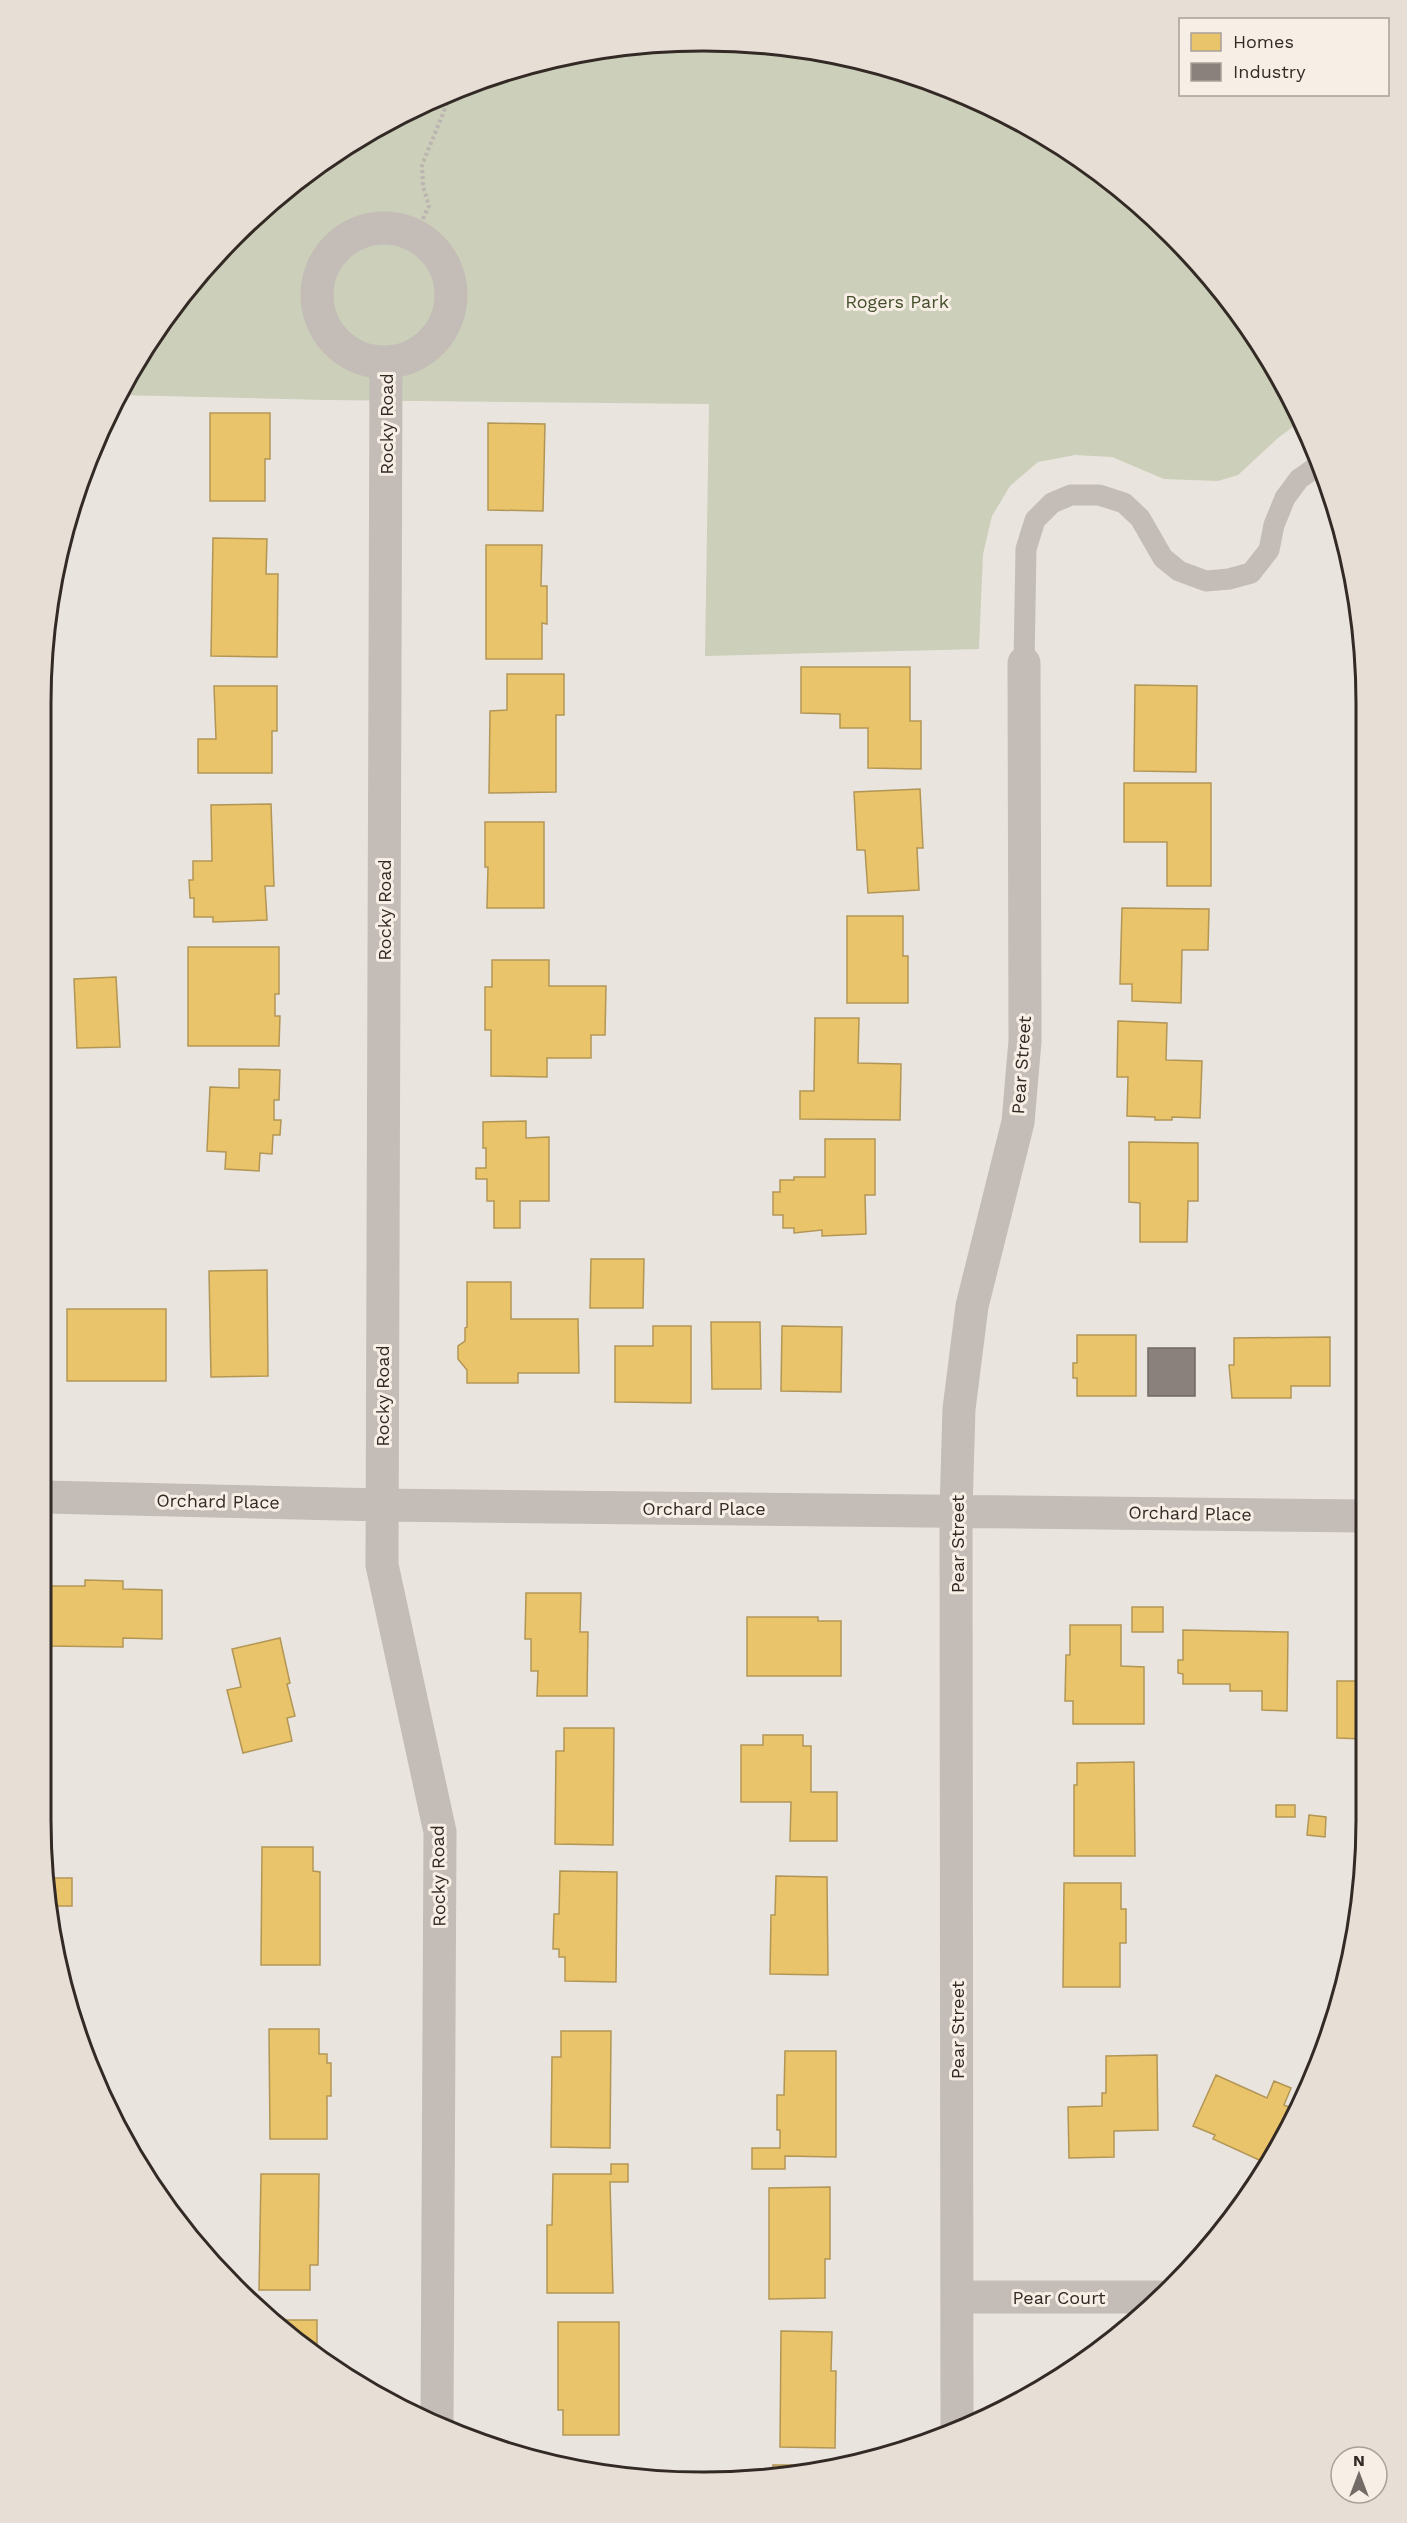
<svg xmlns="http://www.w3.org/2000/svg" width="1407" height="2523" viewBox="0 0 1407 2523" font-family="'Work Sans',sans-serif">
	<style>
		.green { fill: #cccfb9 }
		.homes { fill: #e9c46a; stroke: #b29656; stroke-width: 1.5 }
		.industry { fill: #8a817c; stroke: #706762; stroke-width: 1.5 }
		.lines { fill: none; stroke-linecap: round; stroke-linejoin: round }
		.path { stroke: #bbb4b0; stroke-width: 4; stroke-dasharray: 3 3; stroke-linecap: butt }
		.service { stroke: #c3bcb7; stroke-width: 21 }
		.minor { stroke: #c3bcb7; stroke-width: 33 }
		.labels { text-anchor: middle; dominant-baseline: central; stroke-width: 6; stroke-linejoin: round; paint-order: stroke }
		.park-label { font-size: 18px; fill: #444f2c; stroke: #f7eee5 }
		.street-label { font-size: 18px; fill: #332a26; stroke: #f7eee5 }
		.rim { fill: none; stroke: #332a26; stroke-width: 3 }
	</style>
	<rect width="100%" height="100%" fill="#eae4de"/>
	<path class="green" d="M660 42 790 46 917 76 1035 130 1172 234 1255 335 1298 423 1278 438 1238 475 1218 481 1164 479 1112 457 1075 455 1038 462 1010 486 992 516 983 554 979 649 705 656 709 404 325 400 119 395 130 372 205 266 300 177 411 109 532 63Z"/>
	<path class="homes" d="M210 413H270V459H265V501H210Z
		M488 423 545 424 543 511 488 510Z
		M213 538 267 539 266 574H278L277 657 211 656Z
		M486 545H542L541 586H547V624L542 623V659H486Z
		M801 667H910V721H921V769L868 768V728H840V714L801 713Z
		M507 674H564V715H556V792L489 793 490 711 507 710Z
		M1135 685 1197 686 1196 772 1134 771Z
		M214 686H277V731H272V773H198V739H216Z
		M1124 783H1211V886H1167V842H1124Z
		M920 789 923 848H917L919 890 868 893 865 850H857L854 792Z
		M271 804 274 886H265L267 920 213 922V917H194V898H190L189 880H193V861H212L211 805Z
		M485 822H544V908H487L488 867H485Z
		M1122 908 1209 909 1208 950H1182L1181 1003 1132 1001V984H1120Z
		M847 916H903V956H908V1003H847Z
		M188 947H279V994H275V1016H280L279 1046H188Z
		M492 960H549V986H606L605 1035H591V1058H547V1077L491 1076V1030H485V987H492Z
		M116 977 120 1047 77 1048 74 979Z
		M815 1018H859L858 1063 901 1064 900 1120 800 1119V1091H814Z
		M1118 1021 1167 1023 1166 1060 1202 1061 1200 1118 1172 1117V1120H1155V1117L1127 1116 1128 1077H1117Z
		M239 1069 280 1070 279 1100H274V1120H281L280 1135H273L272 1154 260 1153 259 1171 225 1169 226 1152 207 1151 210 1087 239 1088Z
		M526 1121V1138L549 1137V1201H520V1228H494V1201H487V1179H476V1168H486V1148H483V1122Z
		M825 1139H875V1195H865L866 1234 822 1236V1230L794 1233V1228H783V1215H773V1192H780V1180H794V1177H825Z
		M1129 1142 1198 1143V1201H1188L1187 1242H1140V1203L1129 1202Z
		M591 1259H644L643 1308H590Z
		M267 1270 268 1376 211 1377 209 1271Z
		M467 1282H511V1319H578L579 1373H518V1383H467V1370L458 1359V1346L465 1341V1328L467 1327Z
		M67 1309H166V1381H67Z
		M711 1322H760L761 1389H712Z
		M653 1326H691V1403L615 1402V1346H653Z
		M782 1326 842 1327 841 1392 781 1391Z
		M1077 1335H1136V1396H1077V1378H1073V1363H1077Z
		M1330 1337V1386H1291V1398H1232L1229 1365H1234V1338Z
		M85 1580 123 1581V1589L162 1590V1639L123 1638V1647L47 1646 48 1586H85Z
		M526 1593H581L580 1632H588L587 1696H537L538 1671H531V1639H525Z
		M1132 1607H1163V1632H1132Z
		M747 1617H818V1621H841V1676H747Z
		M1070 1625H1121V1666L1144 1667V1724H1073V1701H1065L1066 1655H1070Z
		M1183 1630 1288 1632 1287 1711 1262 1710V1691H1230V1684H1183V1674L1178 1673V1660H1183Z
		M280 1638 290 1683 287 1684 295 1716 287 1718 292 1741 243 1753 227 1690 241 1687 232 1649Z
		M1361 1639H1364L1365 1739 1337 1738V1681H1361Z
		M564 1728H614L613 1845 555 1844 556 1751H564Z
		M763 1735H803V1746H811V1792H837V1841H790L791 1802H741V1745H763Z
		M1134 1762 1135 1856H1074V1785H1077V1763Z
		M46 1790H48V1878H72V1906H46Z
		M1276 1805H1295V1817H1276Z
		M1309 1815 1326 1817 1325 1837 1307 1835Z
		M262 1847H313V1871L320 1872V1965H261Z
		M560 1871 617 1872 616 1982 565 1981V1957H559V1949H553L554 1914H559Z
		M776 1876 827 1877 828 1975 770 1974 771 1915H775Z
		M1064 1883H1121V1909H1126V1943H1120V1987H1063Z
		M269 2029H319V2054H327V2063H331V2096H327V2139H270Z
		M561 2031H611L610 2148 551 2147 552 2057H561Z
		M785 2051H836V2157L785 2156V2169H752V2148H780V2130H777V2095H784Z
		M1157 2055 1158 2130 1114 2131V2157L1069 2158 1068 2107 1102 2106V2093H1106V2056Z
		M1216 2075 1267 2098 1274 2081 1291 2088 1284 2105 1296 2110 1277 2151 1268 2164 1213 2139 1215 2135 1193 2126Z
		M611 2164H628V2182H610L613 2293H547V2225H552L553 2174H611Z
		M261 2174H319L318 2265H310V2290H259Z
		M830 2187V2259H825V2298L769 2299V2188Z
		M274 2320H317V2356Z
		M558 2322H619V2435H563V2410H558Z
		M781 2331 832 2332 831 2371H836L835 2448 780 2447Z
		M773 2465H828V2470L773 2478Z
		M574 2468H618V2477H617Z"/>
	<path class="industry" d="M1148 1348H1195V1396H1148Z"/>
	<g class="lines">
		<path class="path" d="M415 235 429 206 423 186 422 165 451 94"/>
		<path class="service" d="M1024 663 1026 549 1035 520 1052 503 1071 495H1099L1124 503 1140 518 1163 558 1179 571 1206 581 1229 579 1251 573 1269 550 1274 525 1285 498 1299 479 1319 465"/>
		<path class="minor" d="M317 295a67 67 0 1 1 134 0a67 67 0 1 1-134 0Z
			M386 362 382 1565 440 1832 437 2424
			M45 1497 382 1505 1364 1516
			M958 2297H1161
			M957 2432 956 1510 959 1409 972 1306 1018 1122 1025 1041 1024 663"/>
	</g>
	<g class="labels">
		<g class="park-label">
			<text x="897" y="301">Rogers Park</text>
		</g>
		<g class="street-label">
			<text transform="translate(386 424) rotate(-90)">Rocky Road</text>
			<text transform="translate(384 910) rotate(-90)">Rocky Road</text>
			<text transform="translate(1021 1065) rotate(-86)">Pear Street</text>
			<text transform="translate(382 1396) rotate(-90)">Rocky Road</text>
			<text transform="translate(218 1501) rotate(1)">Orchard Place</text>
			<text x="704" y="1508">Orchard Place</text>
			<text transform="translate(1190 1513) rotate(1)">Orchard Place</text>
			<text transform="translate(957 1544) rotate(-90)">Pear Street</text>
			<text transform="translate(438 1876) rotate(-91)">Rocky Road</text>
			<text transform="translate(957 2030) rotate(-90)">Pear Street</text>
			<text x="1059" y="2297">Pear Court</text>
		</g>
	</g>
	<path d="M0 0H1407V2523H0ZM703 51H704A652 652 0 0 1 1356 703V1820A652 652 0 0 1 704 2472H703A652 652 0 0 1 51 1820V703A652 652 0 0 1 703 51Z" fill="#e7ded6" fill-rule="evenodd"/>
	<path class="rim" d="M703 51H704A652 652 0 0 1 1356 703V1820A652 652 0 0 1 704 2472H703A652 652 0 0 1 51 1820V703A652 652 0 0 1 703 51Z"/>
	<rect x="1179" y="18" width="210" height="78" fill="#f7eee5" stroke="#a9a099" stroke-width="1.5"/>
	<rect x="1191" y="33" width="30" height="18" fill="#e9c46a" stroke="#a9a099" stroke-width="1.5"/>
	<text x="1233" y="48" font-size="18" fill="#332a26">Homes</text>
	<rect x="1191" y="63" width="30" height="18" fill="#8a817c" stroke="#a9a099" stroke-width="1.5"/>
	<text x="1233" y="78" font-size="18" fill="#332a26">Industry</text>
	<g transform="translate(1359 2475)"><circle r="28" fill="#f7eee5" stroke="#a9a099" stroke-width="1.5"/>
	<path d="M0-4.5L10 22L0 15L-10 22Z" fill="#736b66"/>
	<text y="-9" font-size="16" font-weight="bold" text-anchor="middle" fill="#332a26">N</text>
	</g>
</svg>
